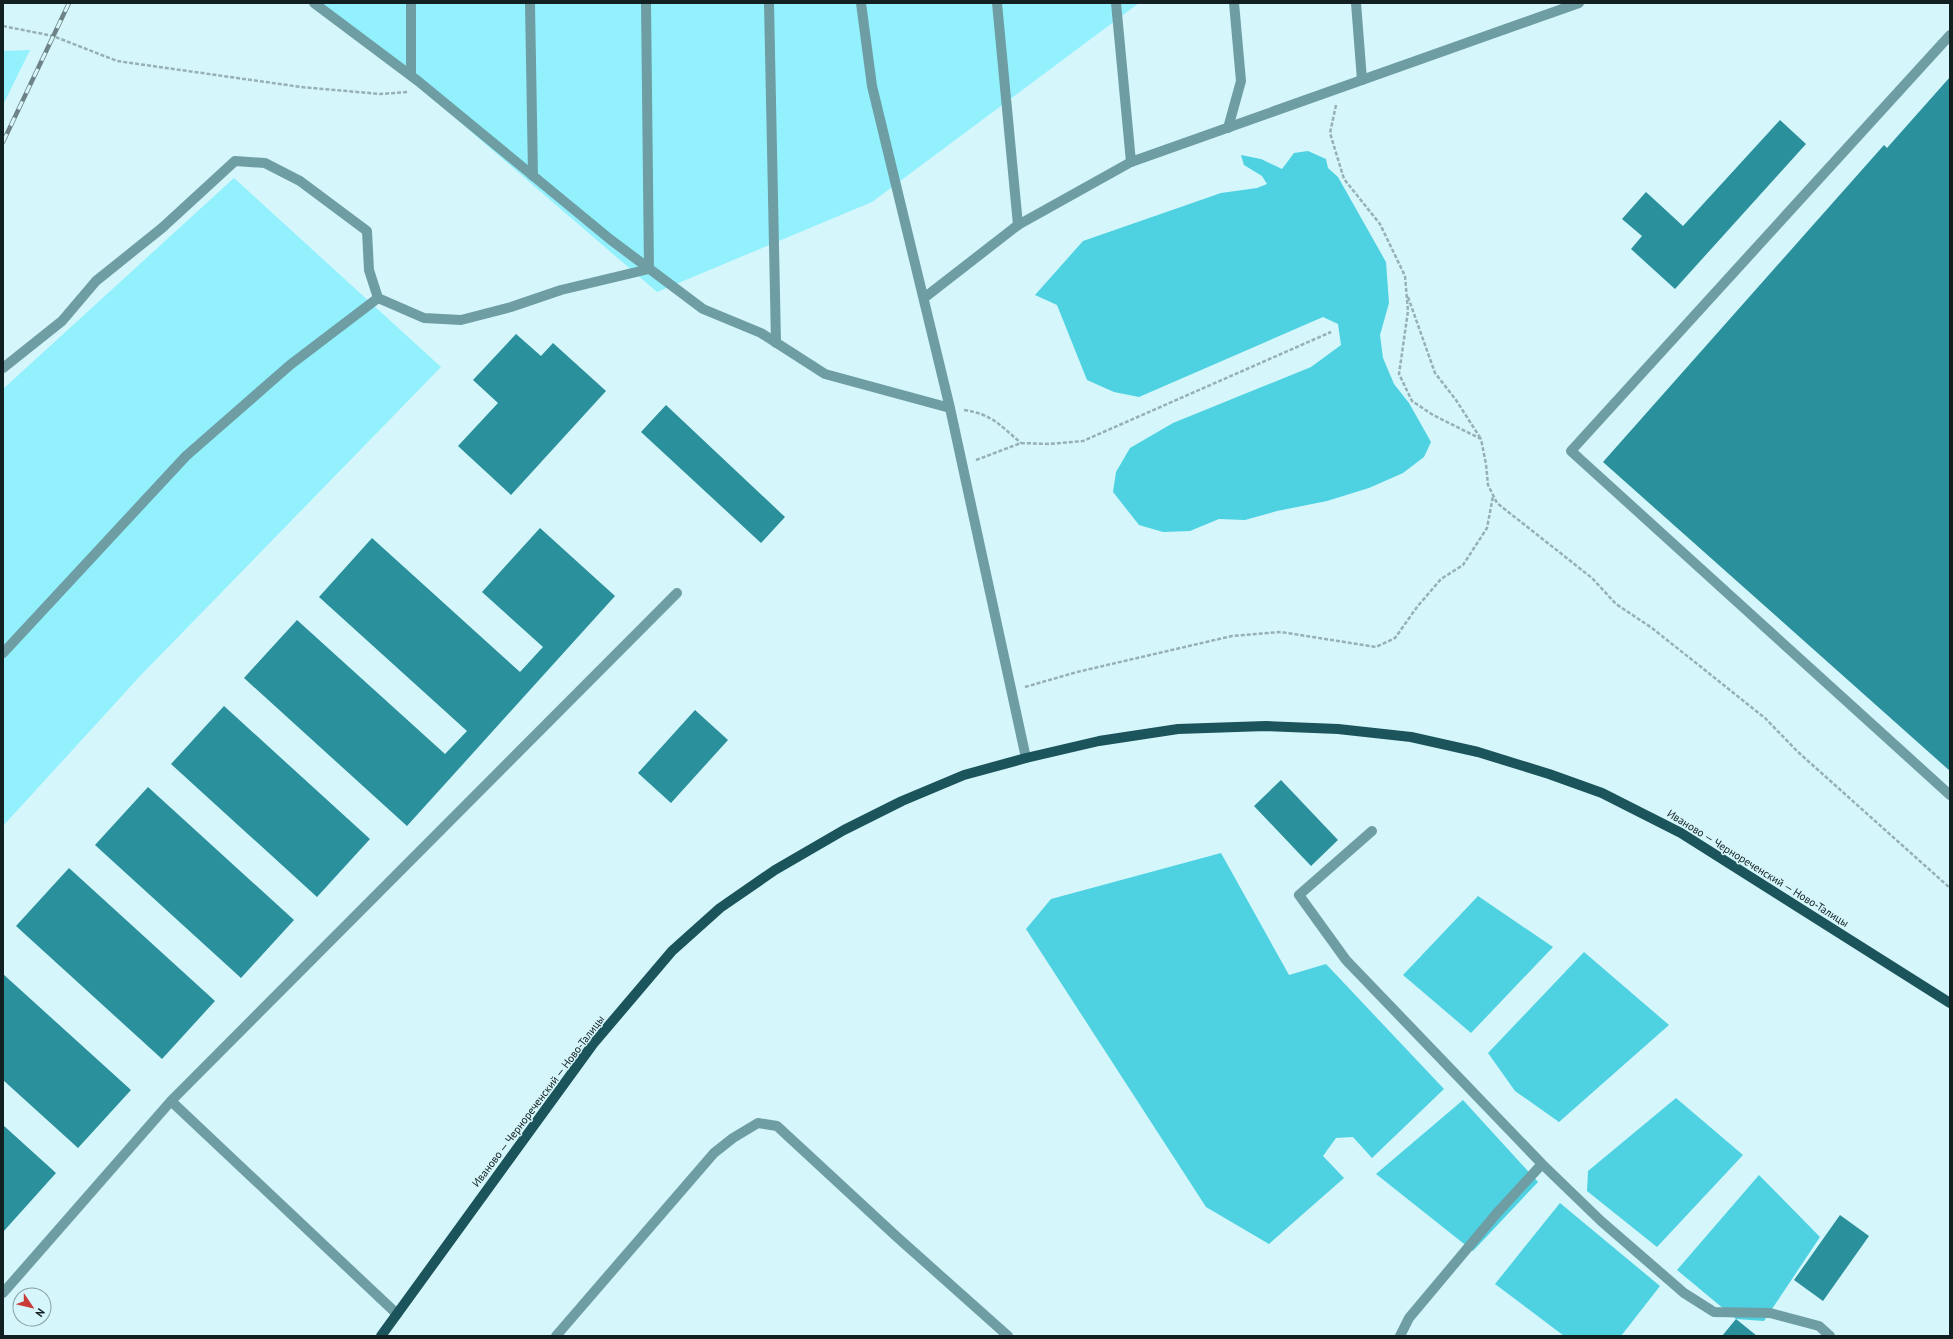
<svg xmlns="http://www.w3.org/2000/svg" width="1953" height="1339" viewBox="0 0 1953 1339" font-family="'PT Sans',sans-serif">
	<style>
		.green { fill: #93f1fe }
		.water { fill: #4ed2e2 }
		.building { fill: #29909c }
		.lines { fill: none; stroke-linecap: round; stroke-linejoin: round }
		.path { stroke: #96b0b4; stroke-width: 2.5; stroke-dasharray: 4 2; stroke-linecap: butt }
		.lane { stroke: #6e9ea4; stroke-width: 10 }
		.street { stroke: #6e9ea4; stroke-width: 10 }
		.primary { stroke: #1c545b; stroke-width: 10 }
		.rail-casing { stroke: #6d8386; stroke-width: 4.5 }
		.rail { stroke: #d5f6fb; stroke-width: 3; stroke-dasharray: 9; stroke-linecap: butt }
		.labels { text-anchor: middle; dominant-baseline: central; stroke-width: 3; stroke-linejoin: round; paint-order: stroke }
		.street-label { font-size: 11px; fill: #132021; stroke: #d5f6fb }
	</style>
	<rect width="100%" height="100%" fill="#d5f6fb"/>
	<path class="green" d="M322 3H1139L872 202 657 292Z
		M30 50 3 105V51Z
		M234 178 441 367 141 675 3 826V389Z"/>
	<path class="water" d="M1308 151 1326 159 1328 168 1338 177 1386 262 1389 303 1380 335 1383 358 1394 384 1409 403 1431 442 1424 457 1403 473 1369 488 1327 501 1277 511 1245 520 1219 519 1190 531 1163 532 1139 525 1113 492 1116 472 1130 448 1173 423 1311 367 1341 345 1338 324 1323 317 1139 397 1114 392 1087 380 1057 305 1035 295 1083 241 1221 193 1257 188 1267 184 1262 176 1244 165 1241 155 1261 159 1282 169 1294 153Z
		M1221 853 1289 975 1326 964 1444 1089 1372 1158 1353 1137 1336 1138 1323 1156 1344 1178 1269 1244 1206 1207 1026 929 1051 899Z
		M1478 896 1553 947 1471 1033 1403 975Z
		M1584 952 1669 1025 1559 1122 1515 1091 1488 1053Z
		M1676 1098 1743 1155 1657 1247 1587 1191 1588 1171Z
		M1463 1100 1538 1182 1473 1251 1376 1174Z
		M1759 1175 1820 1237 1764 1321 1736 1319 1677 1270Z
		M1560 1203 1660 1286 1621 1336H1564L1495 1284Z"/>
	<path class="building" d="M1950 77V771L1603 462 1884 145 1887 148Z
		M1780 120 1806 144 1675 289 1631 249 1642 236 1622 219 1646 192 1683 226Z
		M516 334 541 356 553 343 606 391 511 495 458 446 498 403 473 380Z
		M666 405 785 517 761 543 641 432Z
		M540 528 615 596 407 826 244 678 297 620 445 754 467 731 319 597 372 538 520 672 543 647 482 592Z
		M224 706 370 839 317 897 171 764Z
		M695 710 728 740 671 803 638 773Z
		M1281 780 1338 840 1311 866 1254 806Z
		M148 787 294 920 241 978 95 845Z
		M69 868 215 1001 162 1059 16 926Z
		M3 974 131 1090 78 1148 3 1080Z
		M3 1125 56 1173 3 1232Z
		M1840 1215 1869 1236 1823 1301 1794 1280Z
		M1736 1319 1757 1336H1722Z"/>
	<g class="lines">
		<path class="path" d="M3 26 53 36 117 61 301 87 380 94 408 92
			M1336 105 1330 133 1344 179 1380 224 1405 276 1408 311 1399 374 1412 401 1433 415 1481 439 1486 464 1488 485 1497 503 1592 578 1616 604 1652 628 1765 718 1798 752 1950 888
			M1408 297 1435 373 1456 400 1481 439
			M964 410C992 414 1001 426 1021 443
			M976 460 1021 443 1049 444 1083 441 1331 332
			M1025 687 1077 672 1232 636 1281 632 1376 647 1395 638 1417 607 1441 579 1463 565 1487 528 1493 496"/>
		<path class="lane" d="M530 3 533 176
			M769 3 776 343
			M997 3 1018 225
			M1116 3 1131 162
			M1356 3 1362 80
			M1950 35 1571 451 1950 795
			M411 75V3
			M1228 128 1241 81 1234 3
			M3 368 62 321 96 281 162 228 235 161 265 163 300 181 367 231 369 270 378 298
			M3 653 186 456 290 365 378 298 424 318 461 320 511 307 561 290 649 269 646 3
			M1372 831 1299 895 1346 960 1542 1164
			M171 1101 397 1314
			M3 1293 171 1101 677 593
			M556 1336 714 1153 733 1138 758 1123 777 1126 897 1237 1008 1336
			M1400 1336 1409 1318 1497 1213 1542 1164 1601 1221 1684 1293 1714 1312 1770 1313 1819 1326 1830 1336"/>
		<path class="street" d="M314 3 418 81 611 240 703 309 761 333 825 374 950 408
			M861 3 872 86 950 408 1026 758
			M924 298 1018 225 1131 162 1579 3"/>
		<path class="primary" d="M381 1336 593 1044 672 951 720 908 775 870 844 830 902 801 964 775 1026 758 1099 741 1178 729 1266 726 1338 729 1411 737 1478 752 1549 774 1602 793 1681 833 1950 1003"/>
		<defs>
			<path id="rail" d="M3 142 69 3"/>
		</defs>
		<use href="#rail" class="rail-casing"/>
		<use href="#rail" class="rail"/>
	</g>
	<g class="labels">
		<g class="street-label">
			<text transform="translate(1758 868) rotate(32)">Иваново — Чернореченский — Ново-Талицы</text>
			<text transform="translate(538 1101) rotate(-53)">Иваново — Чернореченский — Ново-Талицы</text>
		</g>
	</g>
	<rect width="1953" height="1339" fill="none" stroke="#132021" stroke-width="8"/>
	<g transform="translate(32 1307) rotate(125)"><circle r="19" fill="#d5f6fb" stroke="#87a0a4"/>
	<path d="M0-3L7 15L0 10L-7 15Z" fill="#c93b36"/>
	<text y="-6" font-size="11" font-weight="bold" text-anchor="middle" fill="#132021">N</text>
	</g>
</svg>
